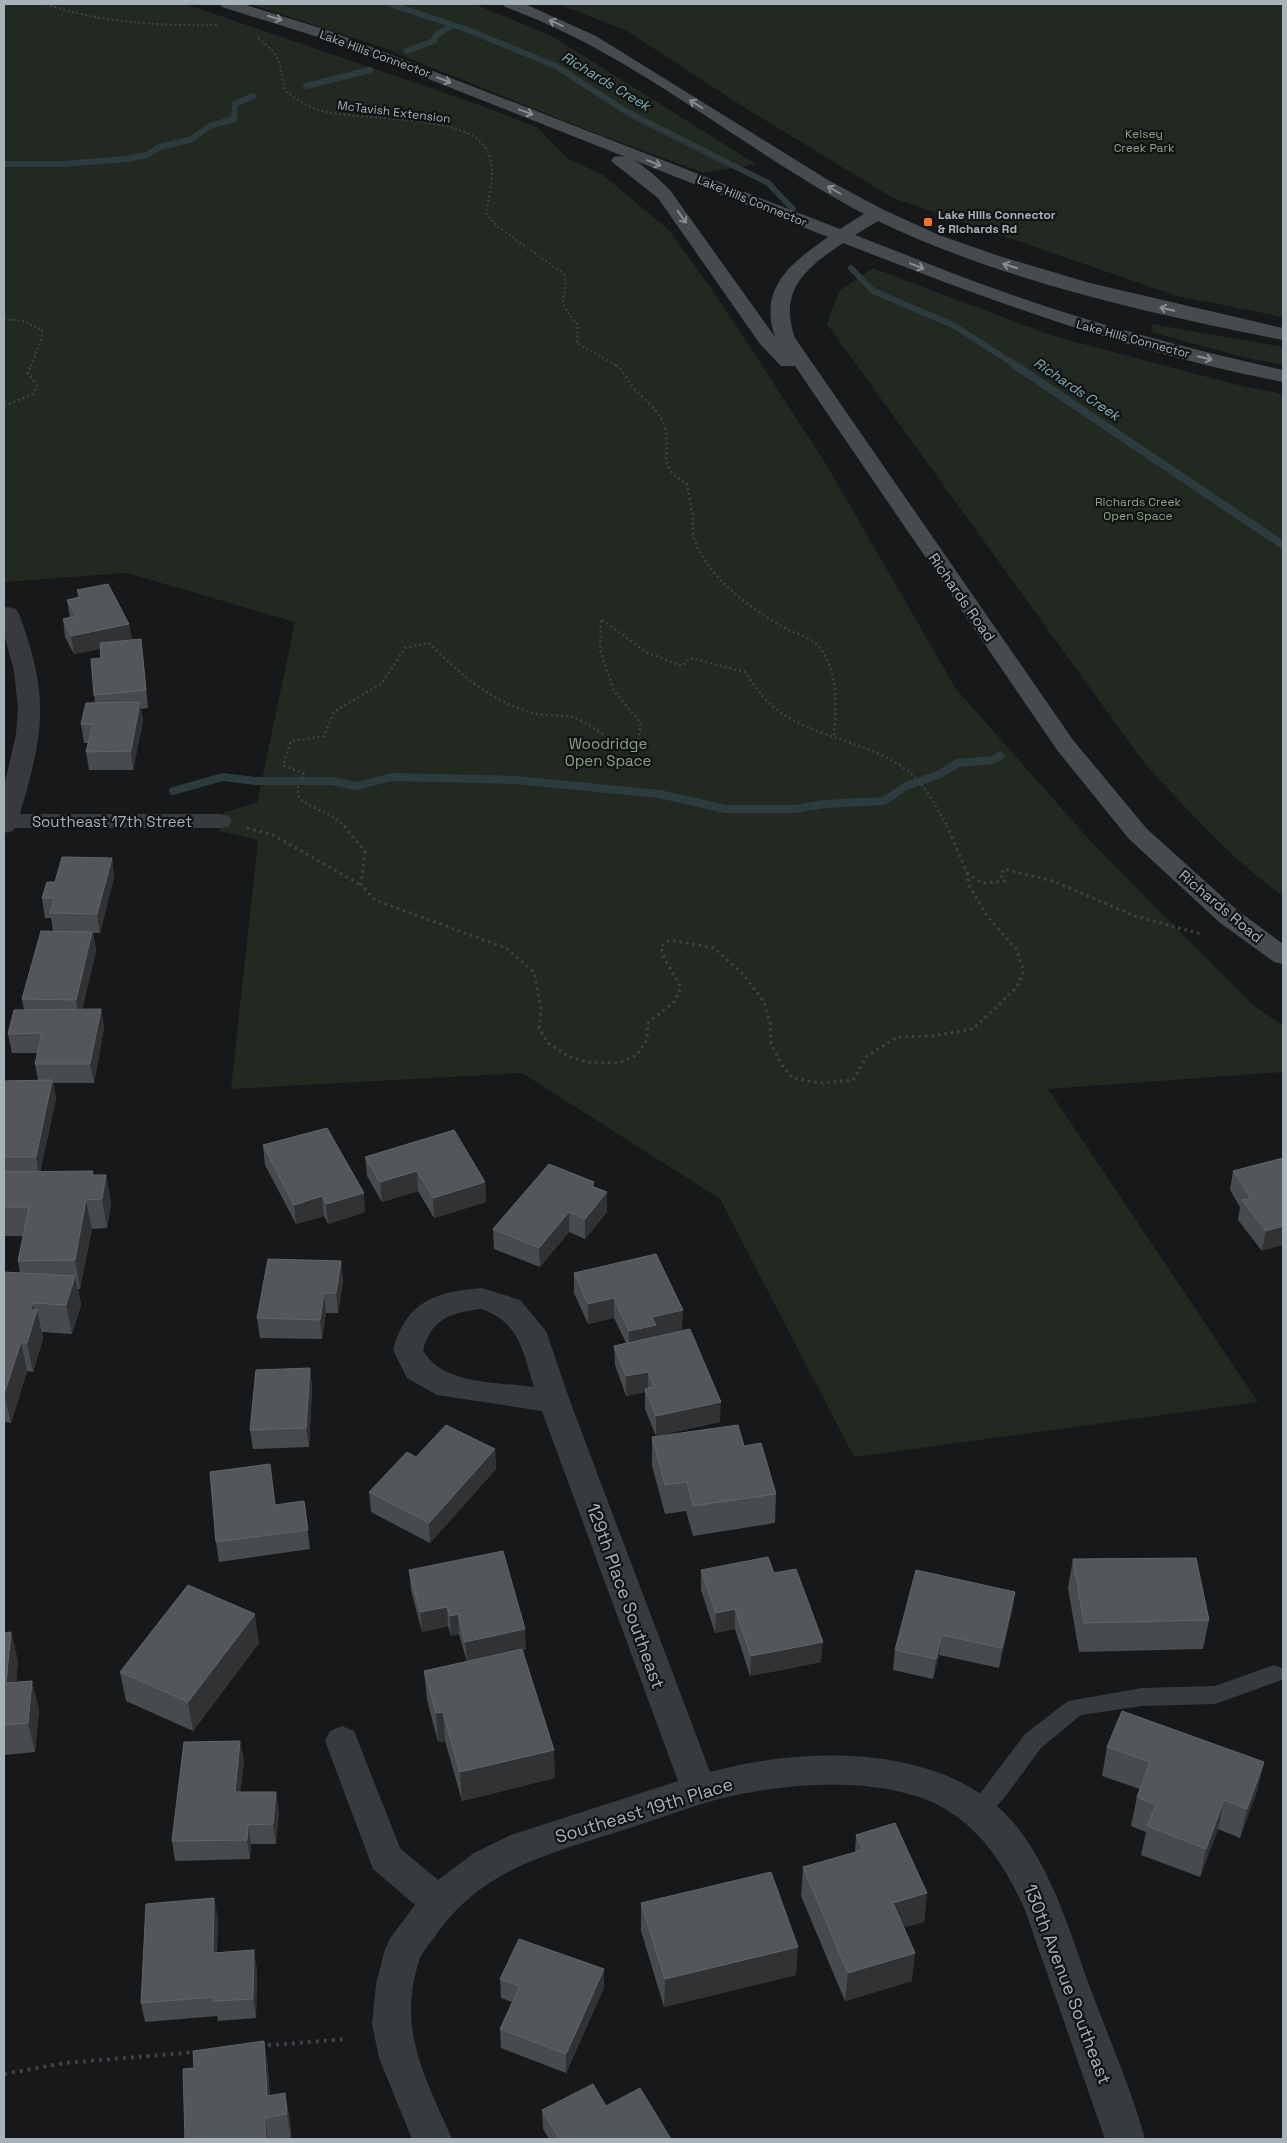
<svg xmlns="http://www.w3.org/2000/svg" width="1287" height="2143" viewBox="0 0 1287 2143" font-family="'Space Grotesk',sans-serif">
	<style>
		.green { fill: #222921 }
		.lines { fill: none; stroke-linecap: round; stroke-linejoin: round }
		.stream-far1 { stroke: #2c3c3e; stroke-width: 6 }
		.stream { stroke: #2c3c3e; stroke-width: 8 }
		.path-far3 { stroke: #3e4245; stroke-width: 2; stroke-dasharray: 2 2.5; stroke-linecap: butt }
		.path-far2 { stroke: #3e4245; stroke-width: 2.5; stroke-dasharray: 2 3; stroke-linecap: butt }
		.path-far1 { stroke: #3e4245; stroke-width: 3; stroke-dasharray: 2.5 4; stroke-linecap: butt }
		.path { stroke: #3e4245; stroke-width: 4; stroke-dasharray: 3 5; stroke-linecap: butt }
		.lane { fill: #383b3e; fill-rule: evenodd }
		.street { fill: #383b3e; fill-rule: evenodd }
		.secondary { fill: #464b4e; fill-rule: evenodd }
		.wall { fill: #484b4e }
		.shaded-wall { fill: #303234 }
		.building { fill: #53565a; stroke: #606568 }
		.oneway { stroke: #868f94 }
		.poi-dot { fill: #f87130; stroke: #121314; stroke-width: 2 }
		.labels { text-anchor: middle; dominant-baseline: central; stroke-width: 4.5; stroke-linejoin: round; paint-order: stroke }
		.far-street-label { font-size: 12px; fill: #a8b3b9; stroke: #121314 }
		.far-park-label { font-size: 12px; fill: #89a57f; stroke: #121314 }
		.far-poi-label { font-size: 12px; font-weight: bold; fill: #a8b3b9; stroke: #121314; text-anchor: start }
		.far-water-label { font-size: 14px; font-style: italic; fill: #7eaeb5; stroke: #121314 }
		.street-label { font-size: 15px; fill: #a8b3b9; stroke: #121314 }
		.park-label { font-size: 15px; fill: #89a57f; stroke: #121314 }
		.near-street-label { font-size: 18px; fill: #a8b3b9; stroke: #121314 }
	</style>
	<rect width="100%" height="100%" fill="#171819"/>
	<path class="green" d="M4 4H184L209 12 480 105 538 128 567 158 603 175 670 231 722 304 826 464 956 689 1094 845 1252 1004 1283 1026V1072L1048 1089 1258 1402 854 1457 720 1199 522 1073 231 1089 258 840 219 831 225 812 257 803 295 622 127 573 4 582Z
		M250 4H474L550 35 756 164 704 173 587 130 378 46Z
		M558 4H1283V317L1177 296 893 198 742 106 627 31Z
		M873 268 1053 336 1234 384 1283 394V896C1232 860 1188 810 1145 764L827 324 839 291Z
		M1152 324 1283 347V365L1246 358 1151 332Z"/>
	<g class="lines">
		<path class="stream-far1" d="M390 4 468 30 556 66 627 112 768 183 793 209
			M407 51 434 41 436 35 453 25
			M306 86 370 70
			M4 164H63L127 159 147 155 159 147 190 140 210 126 234 119 235 104 253 96
			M851 268 873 291 953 325 1017 366"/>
		<path class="stream" d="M1015 365 1283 545
			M173 791 223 777 256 781H331L357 786 392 777 516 780 659 794 726 809H795L824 804 884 801 906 786 938 775 958 763 993 760 1000 756"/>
		<path class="path-far3" d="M46 4C100 23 161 26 218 25
			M258 38C282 56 279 63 285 91 295 98 306 106 318 110 359 122 460 113 484 146 498 164 490 192 486 213L497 226 564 274C570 302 551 295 578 325L577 343 617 366
			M4 319 24 321 42 330V338L31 366"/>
		<path class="path-far2" d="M616 365C624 371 626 378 632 386 643 400 660 409 665 428 673 456 653 464 687 484 689 495 691 507 693 518 693 525 692 534 695 541 708 577 749 607 781 626 794 634 809 635 820 648 839 672 836 709 834 737
			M4 406 33 394 37 386 28 373 31 365
			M4 577V579
			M345 827C333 813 313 810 299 798L298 787 304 774 283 765 291 741 324 736 334 712 382 683 405 648 429 643C459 673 491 702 533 713 546 717 566 714 575 718 590 724 604 736 618 744L638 740 641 723 614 691 600 650 601 619 646 652 682 666 690 658 745 672C755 687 767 704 783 714 822 739 871 743 908 771 926 785 936 808 948 827"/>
		<path class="path-far1" d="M344 826 365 851 361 885 375 900 506 948 534 972 541 1008 539 1028 548 1043 569 1057 589 1062 619 1063 637 1055 647 1040 648 1023 674 1002 681 987 664 958 661 946 670 940 714 948 743 974 764 1002 770 1023 771 1044 783 1067 793 1078 820 1083 853 1080 867 1056 898 1037 931 1036 973 1029 1016 988 1024 971 1016 949 987 916 969 885 967 873 947 826
			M247 828 273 835 361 885
			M967 873 982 883 1005 881 1000 875 1004 869 1053 881 1135 916 1201 934"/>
		<path class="path" d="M260 2046 347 2039
			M4 2074 65 2063 197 2052"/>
		<path class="lane" d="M1274 1665 1282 1668V1680L1215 1704 1142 1706 1081 1715 1041 1748 1005 1797 985 1819 977 1822 969 1819 966 1812 1025 1734 1068 1701 1142 1688 1215 1686Z"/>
		<path class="street" d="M8 607 16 609 19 614C50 697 44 731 20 814H220L229 816 232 821 229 826 220 828H15L13 831 4 833V786L16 735 18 707 14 671 4 634V608Z
			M482 1288 520 1300 546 1331 570 1401 710 1772C805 1746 950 1742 1018 1828 1054 1875 1071 1935 1091 1990 1109 2039 1131 2088 1145 2139H1105L1025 1910C1003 1860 971 1813 916 1796 854 1777 781 1784 719 1799 685 1808 653 1821 620 1831 549 1854 485 1868 438 1932 433 1940 424 1949 420 1958 396 2029 425 2076 452 2139H412L379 2058 372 2024 376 1984 385 1949 391 1937 415 1905 373 1869 325 1741 330 1731 342 1726 354 1731 400 1848 438 1880 474 1853 511 1835 678 1781 542 1411 437 1395 407 1378 393 1350C406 1301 435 1292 482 1288ZM481 1309C520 1322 523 1352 534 1387 499 1382 441 1385 423 1350 432 1318 451 1313 481 1309Z"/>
		<path class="secondary" d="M220 4H243L330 31 840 229 864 214C743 150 635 54 505 7L503 4H525L596 36 828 180 882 209 939 235 999 256 1090 283 1283 328V340C1148 313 1003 281 878 221L855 235C900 252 945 271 990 287 1086 322 1184 348 1283 370V382C1131 353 986 299 843 243 806 268 778 290 795 338L1073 740 1147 829 1237 910 1283 944V964L1274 962 1219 922 1129 839 1057 750 795 366H781L760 344 658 198 611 161 614 157C633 152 657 178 670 190L775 337C758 288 791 263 828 237L388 63 318 37 222 7Z"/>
	</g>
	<path class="wall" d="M77 590 129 624 132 640 143 657 148 708 141 709 143 721 133 770H89L86 752 88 743H84L81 724 95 703 94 695 101 658 100 649 74 654 65 637 63 619 70 618 67 600 78 597Z
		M112 858 114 877 100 933H93L96 951 82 1009H101L104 1028 94 1083H53L56 1099 40 1172 94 1175H106L111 1204 107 1228 92 1229 80 1289H78L81 1305 72 1334 42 1332 43 1339 33 1372 27 1371 11 1423 4 1422V1272L20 1273 18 1261 23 1236H4V1081L38 1080 35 1064 37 1053H12L8 1034 24 1010 22 999 53 931 51 918H45L42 898 55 882Z
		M263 1145 365 1212 328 1224 324 1216 296 1224 265 1165Z
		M365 1157 485 1182 486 1202 434 1218 418 1191 382 1202 367 1176Z
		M1283 1158 1262 1251 1238 1220 1240 1207 1230 1190 1233 1171Z
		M594 1182V1187L607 1192V1212L585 1239 569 1232 540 1267 494 1249 493 1229Z
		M341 1261 343 1281 338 1313H326L322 1339 260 1338 257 1318Z
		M574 1273 682 1330 656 1336 720 1422 656 1436 645 1409V1392L626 1396 615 1365 614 1346 626 1343 614 1318 588 1324 574 1293Z
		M310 1368 312 1388 309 1447 253 1449 250 1430Z
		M652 1437 776 1494 775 1523 693 1536 686 1511 665 1514 652 1466Z
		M495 1449 496 1469 430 1543 371 1512 369 1492 416 1457Z
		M304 1501 310 1549 219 1562 216 1542 275 1505Z
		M1073 1559 1209 1620 1203 1649 1079 1652 1068 1588Z
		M409 1570 526 1649 522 1650 555 1778 462 1801 445 1741 438 1742 427 1700 424 1671 467 1662 459 1634 451 1636 448 1626 422 1632 411 1590Z
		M701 1570 774 1573 821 1662 750 1676 735 1629 715 1633 701 1590Z
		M1015 1592 1012 1611 999 1668 939 1655 933 1679 893 1670 895 1650Z
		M11 1632 18 1662 16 1682 32 1681 39 1710 35 1752 4 1755V1633Z
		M259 1643 193 1731 126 1701 120 1672Z
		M240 1741 244 1761 240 1792 279 1811 276 1844H251L250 1859 175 1861 172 1841Z
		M1107 1747 1264 1762 1257 1791 1240 1838 1218 1829 1200 1877 1141 1855 1146 1832 1131 1826 1137 1797 1140 1789 1102 1776Z
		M856 1835 927 1893 924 1922 904 1927 912 1981 845 2001 801 1896 803 1867 855 1852Z
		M641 1903 796 1975 664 2007 641 1931Z
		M218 1918 217 1952 257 1969 256 2018 218 2021 217 2016 145 2022 141 2003Z
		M500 1979 604 1988 566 2073 501 2048 500 2029 512 2002 501 1998Z
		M264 2041 268 2069 270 2096 285 2093 290 2121 291 2139H185L194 2068Z
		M606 2106 671 2139H549L543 2129 542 2110Z"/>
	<path class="shaded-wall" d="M129 624 132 642 74 654 71 636Z
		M140 702 143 721 133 770 131 751Z
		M112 858 114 877 100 933 97 914Z
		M92 932 96 951 79 1019 76 1000Z
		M101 1009 104 1028 94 1083 90 1064Z
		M52 1080 56 1099 39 1176 36 1157Z
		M417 1171 418 1191 382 1202 380 1182Z
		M106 1175 111 1204 107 1228 102 1199Z
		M485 1182 486 1202 434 1218 433 1198Z
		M607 1192V1212L585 1239V1219Z
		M364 1193 365 1212 328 1224 326 1204Z
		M322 1196 324 1216 296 1224 294 1205Z
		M86 1200 92 1229 80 1289 75 1260Z
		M569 1212V1232L540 1267 539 1248Z
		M1283 1226V1245L1262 1251 1266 1231Z
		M341 1261 343 1281 338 1313 336 1293Z
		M75 1276 81 1305 72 1334 66 1305Z
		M324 1293 326 1313 322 1339 320 1320Z
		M614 1298V1318L588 1324V1304Z
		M33 1303 35 1316 37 1310 43 1339 33 1372 27 1343 30 1310Z
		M683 1310 682 1330 656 1336 629 1351V1331L652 1317Z
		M21 1342 27 1371 11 1423 4 1394Z
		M310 1368 312 1388 309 1447 306 1428Z
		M648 1372V1392L645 1389V1392L626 1396V1376Z
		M721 1402 720 1422 656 1436V1416Z
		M495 1449 496 1469 430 1543 429 1523Z
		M1015 1592 1012 1611 999 1668 1002 1648Z
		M447 1607 448 1626 422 1632 420 1612Z
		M735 1609V1629L715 1633 716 1613Z
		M255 1614 259 1643 193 1731 188 1702Z
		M458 1614 459 1634 451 1636 450 1616Z
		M525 1629 526 1649 467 1662 465 1642Z
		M11 1632 18 1662 13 1712 6 1683Z
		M942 1635 939 1655 933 1679 936 1659Z
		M823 1642 821 1662 750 1676 751 1656Z
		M32 1681 39 1710 35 1752 28 1723Z
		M443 1712 445 1741 438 1742 436 1713Z
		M240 1741 244 1761 238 1812 235 1792Z
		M554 1750 555 1778 462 1801 460 1772Z
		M1264 1762 1257 1791 1240 1838 1247 1809Z
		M276 1792 279 1811 276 1844 273 1824Z
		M1224 1800 1218 1829 1200 1877 1206 1849Z
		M248 1825 251 1844 250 1859 247 1840Z
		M927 1893 924 1922 890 1931 893 1903Z
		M214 1898 218 1918 216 1972 213 1953Z
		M798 1947 796 1975 664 2007 665 1979Z
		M254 1950 257 1969 256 2018 253 1999Z
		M915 1953 912 1981 845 2001 848 1973Z
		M604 1969V1988L566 2073V2054Z
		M264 2041 268 2069 271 2117 267 2096Z
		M285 2093 290 2121 291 2139 287 2114Z
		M264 2118 268 2139H266Z"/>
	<path class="building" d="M108 584 129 624 71 636 63 619 76 616 67 600 81 597 77 590Z
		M141 639 146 690 94 695 91 659 101 658 100 643Z
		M140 702 131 751 86 752 93 724H81L86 703Z
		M62 857 112 858 97 914 50 913 54 898H42L47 882H55Z
		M41 931 92 932 76 1000 22 999Z
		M101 1009 90 1064H35L42 1033 8 1034 14 1010Z
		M52 1080 36 1157H4V1081Z
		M327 1128 364 1193 326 1204 322 1196 294 1205 263 1145Z
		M454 1130 485 1182 433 1198 417 1171 380 1182 365 1157Z
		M1283 1158V1226L1266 1231 1242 1200 1251 1198 1233 1171Z
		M549 1164 594 1182 591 1186 607 1192 585 1219 569 1212 539 1248 493 1229Z
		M93 1171 92 1175H106L102 1199 86 1200 75 1260 18 1261 29 1207H4V1172Z
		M656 1254 683 1310 652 1317 656 1325 629 1331 614 1298 588 1304 574 1273Z
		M268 1259 341 1261 336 1293H324L320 1320 257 1318Z
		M4 1272 75 1276 66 1305 33 1303 30 1310H37L27 1343 21 1342 4 1394Z
		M690 1329 721 1402 656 1416 645 1389 654 1387 648 1372 626 1376 614 1346Z
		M310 1368 306 1428 250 1430 256 1370Z
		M446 1425 495 1449 429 1523 369 1492 407 1452 416 1457Z
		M738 1425 744 1446 761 1443 776 1494 693 1506 687 1482 665 1485 652 1437Z
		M270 1464 275 1505 304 1501 308 1530 216 1542 210 1472Z
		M503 1551 525 1629 465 1642 458 1614 450 1616 447 1607 420 1612 409 1570Z
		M768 1557 774 1573 796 1569 823 1642 751 1656 735 1609 716 1613 701 1570Z
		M1196 1558 1209 1620 1084 1623 1073 1559Z
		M916 1570 1015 1592 1002 1648 942 1635 936 1659 895 1650Z
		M188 1585 255 1614 188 1702 120 1672Z
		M11 1632 6 1683 32 1681 28 1723 4 1725V1633Z
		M522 1649 554 1750 460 1772 443 1712 436 1713 424 1671Z
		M1122 1711 1264 1762 1247 1809 1224 1800 1206 1849 1147 1826 1156 1805 1137 1797 1150 1762 1107 1747Z
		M240 1741 235 1792H276L273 1824 248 1825 247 1840 172 1841 184 1742Z
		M895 1823 927 1893 893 1903 915 1953 848 1973 803 1867 863 1850 856 1835Z
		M771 1872 798 1947 665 1979 641 1903Z
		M214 1898 213 1953 254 1950 253 1999 214 2001V1997L141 2003 146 1904Z
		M519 1939 604 1969 566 2054 500 2029 520 1986 500 1979Z
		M264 2041 267 2096 285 2093 287 2114 264 2118 266 2139H185L183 2069 194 2068 193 2051Z
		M593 2084 606 2106 640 2088 671 2139H559L542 2110Z"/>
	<defs><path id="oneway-shaft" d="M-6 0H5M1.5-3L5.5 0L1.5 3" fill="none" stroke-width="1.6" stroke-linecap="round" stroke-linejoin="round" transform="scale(1.25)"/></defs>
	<g class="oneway">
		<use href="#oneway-shaft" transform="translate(275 18) rotate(18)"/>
		<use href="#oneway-shaft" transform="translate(556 23) rotate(-156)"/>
		<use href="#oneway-shaft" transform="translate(444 80) rotate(21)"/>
		<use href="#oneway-shaft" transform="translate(696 104) rotate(-148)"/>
		<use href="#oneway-shaft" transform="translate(526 112) rotate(21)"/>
		<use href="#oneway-shaft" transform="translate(654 163) rotate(22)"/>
		<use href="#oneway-shaft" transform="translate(834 190) rotate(-150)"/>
		<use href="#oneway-shaft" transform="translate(682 217) rotate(55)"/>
		<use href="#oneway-shaft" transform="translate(917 266) rotate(21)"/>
		<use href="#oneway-shaft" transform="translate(1010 266) rotate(-162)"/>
		<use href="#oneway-shaft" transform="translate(1167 309) rotate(-166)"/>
		<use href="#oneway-shaft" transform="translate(1205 358) rotate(14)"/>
	</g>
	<rect class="poi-dot" x="923" y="217" width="10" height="10" rx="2.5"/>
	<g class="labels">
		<g class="far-street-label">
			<text transform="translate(375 54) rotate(20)">Lake Hills Connector</text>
			<text transform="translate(394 112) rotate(7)">McTavish Extension</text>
			<text transform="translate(752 201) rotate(22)">Lake Hills Connector</text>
			<text transform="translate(1133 339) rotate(15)">Lake Hills Connector</text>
		</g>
		<g class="far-park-label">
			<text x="1144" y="134">Kelsey<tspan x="1144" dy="14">Creek Park</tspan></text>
			<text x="1138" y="502">Richards Creek<tspan x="1138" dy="14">Open Space</tspan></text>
		</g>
		<g class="far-poi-label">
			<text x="938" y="215">Lake Hills Connector<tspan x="938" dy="14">&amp; Richards Rd</tspan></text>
		</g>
		<g class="far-water-label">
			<text transform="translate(606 81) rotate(31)">Richards Creek</text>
			<text transform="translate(1077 389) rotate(34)">Richards Creek</text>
		</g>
		<g class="street-label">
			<text transform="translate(962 597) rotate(55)">Richards Road</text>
			<text x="112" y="821">Southeast 17th Street</text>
			<text transform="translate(1221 906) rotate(40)">Richards Road</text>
		</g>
		<g class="park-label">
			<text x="608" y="743">Woodridge<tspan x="608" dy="17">Open Space</tspan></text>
		</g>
		<g class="near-street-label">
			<text transform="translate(626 1596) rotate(70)">129th Place Southeast</text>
			<text transform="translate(644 1810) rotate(-17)">Southeast 19th Place</text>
			<text transform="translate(1068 1984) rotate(69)">130th Avenue Southeast</text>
		</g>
	</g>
	<rect width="1287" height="2143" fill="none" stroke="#a8b3b9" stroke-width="10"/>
</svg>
